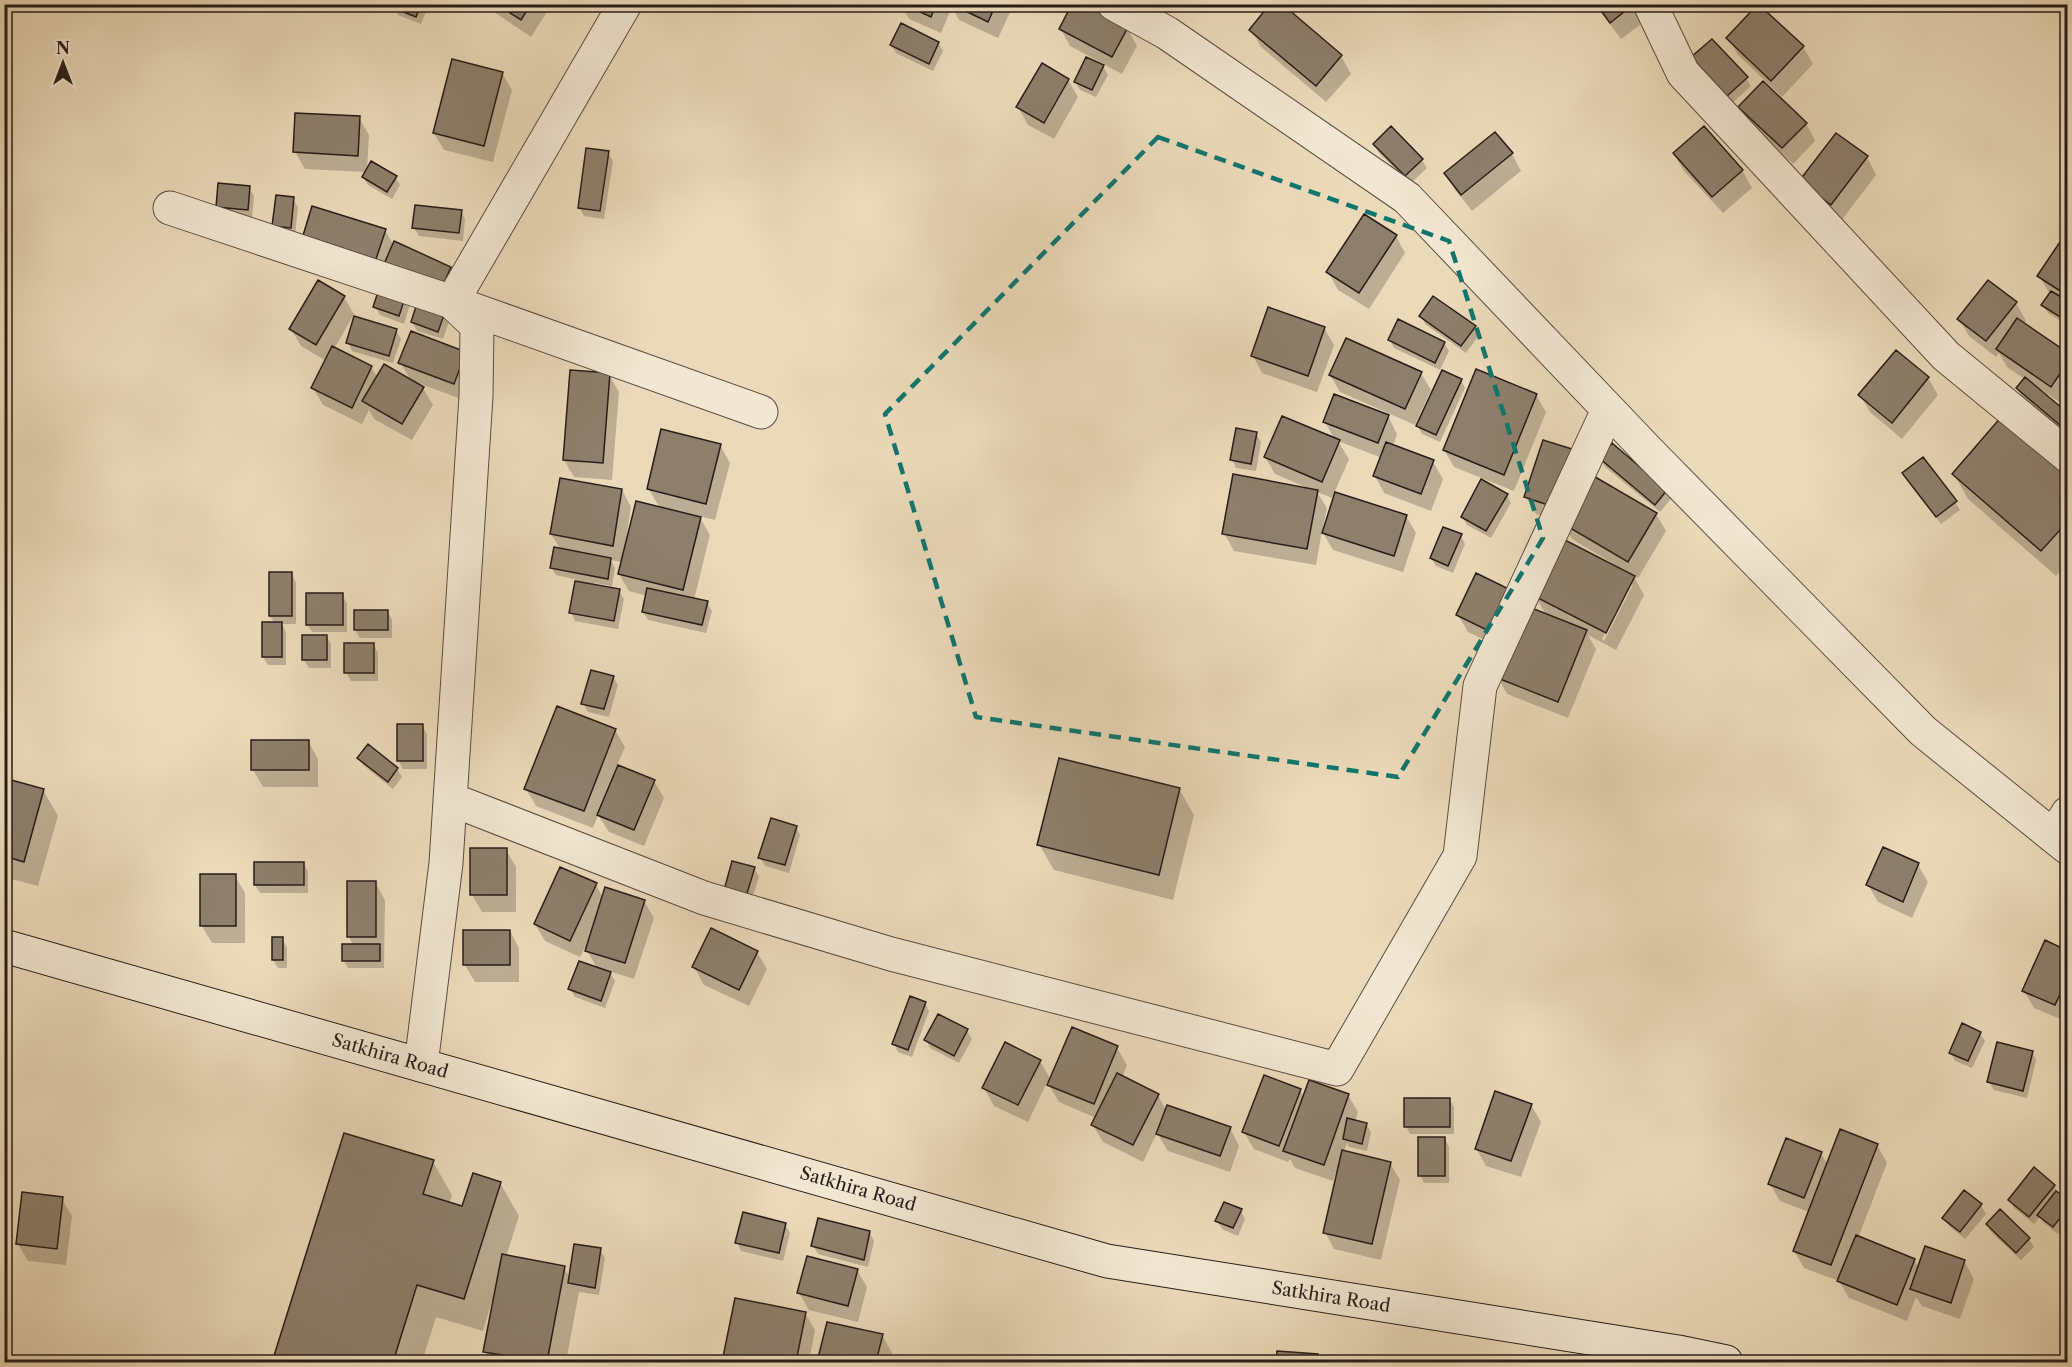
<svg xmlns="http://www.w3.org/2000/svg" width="2072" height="1367" viewBox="0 0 2072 1367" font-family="'Libre Caslon Text',serif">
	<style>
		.shadow { fill: #0003; fill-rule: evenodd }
		.building { fill: #8d7f6c; stroke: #281c18; stroke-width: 1.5 }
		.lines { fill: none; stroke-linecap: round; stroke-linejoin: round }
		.street-casing { stroke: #594c40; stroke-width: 35 }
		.secondary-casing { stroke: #281c18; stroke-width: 35 }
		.street { stroke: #f2e7d2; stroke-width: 33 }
		.secondary { stroke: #f2e7d2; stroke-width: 33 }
		.marked { fill: none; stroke: #0f766e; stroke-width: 4.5; stroke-dasharray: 12 8; stroke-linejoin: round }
		.labels { text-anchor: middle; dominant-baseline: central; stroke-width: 5; stroke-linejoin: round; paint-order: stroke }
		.street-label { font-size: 18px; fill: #281c18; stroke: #f2e7d2 }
	</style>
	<rect width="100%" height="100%" fill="#ebdaba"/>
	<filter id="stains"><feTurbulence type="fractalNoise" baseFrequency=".00333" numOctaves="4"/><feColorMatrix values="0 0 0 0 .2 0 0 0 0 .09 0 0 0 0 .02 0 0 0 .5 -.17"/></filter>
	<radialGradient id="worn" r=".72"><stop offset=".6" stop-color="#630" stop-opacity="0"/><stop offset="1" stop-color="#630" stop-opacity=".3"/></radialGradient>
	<path class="shadow" d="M394 4H426L428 7 421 24 398 15Z
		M482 4H552L531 37Z
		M810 4H827L824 11Z
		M901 4H1014L998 38 959 20 952 7 941 33 909 19Z
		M1280 4 1341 56 1351 74 1326 102 1261 47 1251 30Z
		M1595 4H1642L1649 18 1621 39Z
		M1688 4H1706L1699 13Z
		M1060 28H1127L1137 46 1122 74 1070 46Z
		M1728 38 1803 47 1813 64 1782 97 1738 55Z
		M938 43 943 51 933 71 896 53 891 45Z
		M1693 58 1746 78 1751 86 1732 103 1698 66Z
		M1103 67 1108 75 1096 97 1080 90 1075 82Z
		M502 73 512 90 493 162 444 150 434 133Z
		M1068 80 1078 97 1054 139 1028 125 1018 107Z
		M1740 107 1806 123 1815 141 1793 164 1750 124Z
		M359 118 369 135 367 171 395 177 400 185 392 199 368 185 363 177 366 172 305 169 295 152Z
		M1391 128 1422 160 1427 168 1410 184 1379 153 1375 145Z
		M608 153 613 161 604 219 584 216 579 207Z
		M1512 154 1521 171 1472 211 1456 191 1446 174Z
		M1674 154 1742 170 1752 188 1723 213 1684 171Z
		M1867 157 1876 175 1841 221 1811 199Z
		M249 188 254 196 252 217 222 214 217 206Z
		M293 199 298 207 295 236 274 226Z
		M461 211 465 219 463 241 419 236 414 228Z
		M385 230 394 246 450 268 455 276 445 297 312 259Z
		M1396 236 1405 253 1369 309 1338 290 1328 272Z
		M2068 244V326L2048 313 2043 305 2050 294 2039 276Z
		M319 282 344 297 354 314 334 349 371 367 378 378 411 381 400 362 465 353 464 400 415 382V383L423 388 433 405 412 440 374 419 369 410 362 424 323 405 313 388 326 361 301 346 291 329Z
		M381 288 410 304 404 324 380 315 375 307Z
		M419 302 450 319 443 339 417 331 412 322Z
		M2016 303 2026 321 2023 324 2068 354V393L2061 403 2043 391 2042 393 2068 415V435L2022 397 2018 388 2025 379 2007 367 1999 353 1996 357 1969 336 1959 319Z
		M1421 316 1475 327 1479 335 1466 353 1425 324Z
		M1324 328 1334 345 1317 392 1262 373 1253 356Z
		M396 331 401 339 393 363 352 351 348 342Z
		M1390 340 1444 343 1449 351 1440 370 1394 348Z
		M1421 373 1431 390 1415 425 1340 392 1330 375Z
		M609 375 619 392 612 480 574 477 564 460Z
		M1928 378 1938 395 1902 439 1870 412 1860 395Z
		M1461 380 1465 388 1440 442 1422 434 1417 425Z
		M1536 395 1546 412 1514 491 1454 467 1444 450Z
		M1388 416 1397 434 1393 446 1433 462 1443 479 1431 511 1384 493 1375 476 1382 458 1338 441 1349 459 1332 498 1317 492 1327 508 1323 527 1406 516 1416 533 1403 572 1333 550 1322 531 1316 565 1234 551 1224 533 1310 489 1275 474 1265 457 1335 440 1325 422Z
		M1256 434 1261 442 1256 471 1236 468 1232 459Z
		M720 445 730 463 715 520 699 516 710 535 694 600 707 603 712 611 706 633 648 620 643 612 647 596 629 591 619 574 622 562 611 560 615 568 612 586 594 583V586L619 591 624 599 618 629 575 621 571 612 577 580 556 575 551 567 561 550 551 534 622 490 631 507 627 533 629 534 660 508 648 488Z
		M1601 459 1666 491 1671 499 1660 512 1605 467Z
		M1954 474 2068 475V563L2056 576 1968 499Z
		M1909 481 1955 502 1960 510 1941 524Z
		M1507 495 1511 503 1491 538 1467 525 1462 517Z
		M1526 497 1656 514 1666 531 1638 578 1633 575 1644 595 1616 650 1588 635 1596 649 1568 718 1507 694 1497 676 1547 616 1535 596 1616 568 1617 566 1572 539 1563 523 1536 514ZM1629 585H1633L1604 641 1602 639Z
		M1461 536 1465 544 1453 573 1436 566 1431 558Z
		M270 573H291L296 582V624H282L286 632V665H268L263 657 275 624 270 616Z
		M342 595 347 603V632H312L307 624Z
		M1522 609 1503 649 1468 632 1458 615Z
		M388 612 392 620V638H360L355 630Z
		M326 636 331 644V668H309L304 660Z
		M374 645 378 653V681H351L346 672Z
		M613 677 618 685 609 717 588 712 583 703Z
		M422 726 427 734V769H403L399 761Z
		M615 730 625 747 617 766 654 781 664 798 644 846 609 832 598 815 593 828 536 806 526 789Z
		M308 741 318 759V787H263L253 770Z
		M359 758 397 769 402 777 393 789 364 766Z
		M4 779 43 790 58 816 38 886 4 877Z
		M1179 789 1194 815 1173 900 1054 870 1039 844Z
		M796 827 800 835 789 873 765 866 760 858Z
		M1884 849 1918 865 1928 882 1912 918 1878 902 1868 885Z
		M506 850 516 867V912H482L472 895Z
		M303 863 308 871V893H260L255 885Z
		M754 868 759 877 749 908 729 902Z
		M235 876 245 893V943H212L202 926Z
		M375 882 385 900 384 968H348L343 960 354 946 348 936Z
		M596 885 603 898 644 901 654 918 634 979 609 971 615 981 605 1008 575 997 570 989 597 968 585 947 580 957 545 941 535 924Z
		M510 931 519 948V982H475L465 965Z
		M282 939 287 947V968H278L273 960Z
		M757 952 767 969 749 1006 704 985 694 967Z
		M2068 953V1015L2065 1021 2034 1008 2024 991Z
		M925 1003 929 1011 912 1057 898 1052 894 1044Z
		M1073 1029 1117 1048 1127 1065 1122 1078 1158 1095 1166 1110 1230 1128 1239 1146 1230 1172 1168 1151 1157 1133 1143 1162 1103 1142 1093 1125 1096 1118 1059 1102 1047 1082 1028 1122 994 1106 984 1088 1040 1061 1051 1080Z
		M967 1031 972 1039 959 1063 930 1048 926 1040Z
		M1980 1033 1985 1041 1972 1068 1955 1061 1951 1053Z
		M2032 1052 2036 1060 2027 1098 1994 1090 1989 1082Z
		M1300 1090 1304 1098 1348 1095 1358 1112 1355 1122 1366 1124 1371 1132 1367 1151 1349 1147 1347 1143 1344 1152 1390 1163 1400 1180 1381 1260 1334 1249 1325 1232 1338 1173 1336 1172 1333 1181 1295 1168 1290 1159 1288 1162 1254 1149 1244 1132Z
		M1449 1099 1454 1107V1134H1410L1406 1126Z
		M1531 1105 1541 1122 1521 1177 1486 1166 1476 1148Z
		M345 1135 433 1162 452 1195 449 1204 463 1208 500 1183 519 1216 506 1257 564 1268 570 1278 600 1250 605 1258 599 1295 579 1292 566 1362H491L485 1352 494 1301H492L483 1331 436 1317 422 1362H274Z
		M1445 1139 1449 1147V1183H1424L1420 1175Z
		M1877 1145 1887 1163 1858 1238 1914 1260 1919 1268 1964 1261 1974 1279 1960 1319 1922 1306 1916 1297 1907 1321 1849 1298 1839 1281 1804 1268 1794 1251 1809 1212 1780 1201 1770 1184 1821 1154 1828 1165Z
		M2054 1186 2059 1194 2068 1201V1222L2058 1234 2044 1223 2040 1217 2034 1224 2014 1208 2010 1200Z
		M1964 1192 1981 1205 1986 1214 1965 1239 1949 1226 1944 1218Z
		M62 1199 72 1216 66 1265 28 1261 18 1244Z
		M1241 1211 1245 1219 1238 1236 1222 1229 1217 1221Z
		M785 1224 790 1233 783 1261 741 1251 737 1242Z
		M1987 1225 2029 1239 2034 1247 2021 1260 1992 1233Z
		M870 1233 874 1241 868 1267 818 1254 813 1246Z
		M857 1270 867 1287 858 1322 809 1310 799 1293Z
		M736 1299 805 1313 815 1330 809 1362H724Z
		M828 1323 882 1335 892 1353 889 1362H819Z
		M1278 1353 1317 1355 1321 1362H1278Z"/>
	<path class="building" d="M392 4H421L416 17 391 7Z
		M496 4H531L521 20Z
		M903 4H936L931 17Z
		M951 4H996L988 22Z
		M1072 4H1086L1128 27 1112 57 1059 29Z
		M1270 4H1282L1342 55 1316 86 1249 30Z
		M1596 4H1634L1610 23Z
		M1758 4 1804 46 1771 81 1726 38Z
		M901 23 939 42 929 64 890 45Z
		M1712 39 1748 77 1727 96 1691 57Z
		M1086 57 1104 65 1092 90 1074 82Z
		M452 59 503 72 484 146 433 133Z
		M1042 63 1069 79 1044 123 1016 107Z
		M1763 81 1807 123 1782 148 1738 107Z
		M295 113 360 116 358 156 293 152Z
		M1391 126 1423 159 1405 176 1373 144Z
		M1704 126 1743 170 1712 197 1673 153Z
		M1495 132 1513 153 1461 195 1444 173Z
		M1836 133 1868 156 1831 205 1799 181Z
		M586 148 609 151 600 211 578 208Z
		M371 161 397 176 387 192 362 177Z
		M218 183 250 186 248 210 216 207Z
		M276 195 294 197 291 228 272 226Z
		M415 205 462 210 459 233 412 228Z
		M312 206 386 229 374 265 301 242Z
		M1364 214 1397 235 1359 293 1326 272Z
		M2062 239 2068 242V296L2037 276Z
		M394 241 451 267 441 289 384 264Z
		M318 280 345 296 316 345 289 329Z
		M1988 280 2017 302 1986 341 1957 319Z
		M380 286 406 295 399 316 373 307Z
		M2051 291 2068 301V322L2041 305Z
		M1433 296 1476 326 1461 346 1419 316Z
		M418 300 446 309 438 332 411 322Z
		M1268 307 1325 327 1308 376 1251 356Z
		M354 316 397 329 389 356 346 343Z
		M2017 318 2068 353V362L2051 387 1996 349Z
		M1398 319 1445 342 1435 363 1388 340Z
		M411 331 466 352 454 384 398 363Z
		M1346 338 1422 372 1405 409 1329 375Z
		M332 346 372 366 352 408 311 388Z
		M1896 350 1929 377 1892 423 1858 395Z
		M384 364 424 387 402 424 362 401Z
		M1476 369 1537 394 1504 475 1443 450Z
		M570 370 610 373 603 463 563 460Z
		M1442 370 1462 379 1436 435 1416 426Z
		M2025 377 2068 413V432L2016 388Z
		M1334 394 1389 415 1378 443 1323 422Z
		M1282 416 1340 440 1322 482 1264 457Z
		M2002 416 2068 473V521L2041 551 1952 474Z
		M1236 428 1257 432 1251 464 1230 460Z
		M661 429 721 444 706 504 647 489Z
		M1543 440 1572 449 1554 507 1524 497Z
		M1386 442 1434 460 1421 494 1373 476Z
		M1612 443 1667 490 1655 505 1599 458Z
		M1923 457 1957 501 1936 517 1902 473Z
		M1233 474 1318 490 1307 549 1222 534Z
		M1590 474 1657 513 1628 562 1560 522Z
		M560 478 622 489 613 546 550 534Z
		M1481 479 1508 494 1486 531 1461 517Z
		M1335 492 1407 515 1394 556 1322 533Z
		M636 501 701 517 683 590 618 574Z
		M1443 527 1462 534 1448 566 1430 558Z
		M1563 539 1635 576 1606 633 1534 596Z
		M554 547 611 558 608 579 550 568Z
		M269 572H292V616H269Z
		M1476 573 1513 591 1493 633 1456 615Z
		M575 581 620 589 614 621 569 613Z
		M647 588 708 601 702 625 642 612Z
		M306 593H343V625H306Z
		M1524 605 1587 630 1558 702 1495 677Z
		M354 610H388V630H354Z
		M262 622H282V657H262Z
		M302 635H327V660H302Z
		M344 643H374V673H344Z
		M591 670 614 676 604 709 581 704Z
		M557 706 616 729 584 811 524 789Z
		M397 724H423V761H397Z
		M251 740H309V770H251Z
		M368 744 398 768 388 782 357 758Z
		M1059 758 1180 788 1159 875 1037 845Z
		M618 765 655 780 634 830 597 815Z
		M4 778 44 789 24 862 4 856Z
		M771 818 797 826 785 865 758 858Z
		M1883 847 1919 863 1903 902 1866 885Z
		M470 848H507V895H470Z
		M732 861 755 867 745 900 723 894Z
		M254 862H304V885H254Z
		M560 867 597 883 570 941 534 924Z
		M200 874H236V926H200Z
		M347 881H376V937H347Z
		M605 887 645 900 625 963 585 951Z
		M711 928 758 951 739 990 692 967Z
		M463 930H510V965H463Z
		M272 937H283V960H272Z
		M2045 940 2068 951V977L2055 1005 2022 991Z
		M342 944H380V961H342Z
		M579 961 611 972 601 1001 568 989Z
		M910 996 926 1002 908 1050 892 1044Z
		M938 1014 968 1029 954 1056 924 1040Z
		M1962 1023 1981 1032 1968 1061 1949 1053Z
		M1072 1027 1118 1046 1094 1104 1047 1085Z
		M1005 1042 1041 1060 1018 1105 982 1088Z
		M1997 1042 2033 1051 2023 1091 1987 1082Z
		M1117 1073 1159 1094 1133 1145 1091 1125Z
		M1264 1075 1301 1089 1279 1146 1242 1132Z
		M1309 1080 1349 1094 1324 1165 1283 1151Z
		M1495 1091 1532 1104 1511 1161 1475 1149Z
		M1404 1098H1450V1127H1404Z
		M1167 1105 1231 1127 1220 1156 1156 1134Z
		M1347 1118 1367 1123 1362 1144 1343 1139Z
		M1840 1129 1878 1144 1831 1265 1793 1251Z
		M344 1133 434 1160 423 1194 462 1206 473 1173 501 1182 464 1299 417 1285 393 1362H272Z
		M1418 1137H1445V1176H1418Z
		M1786 1138 1822 1152 1804 1198 1768 1184Z
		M1342 1150 1391 1162 1372 1244 1323 1233Z
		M2034 1167 2055 1185 2029 1217 2008 1200Z
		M1964 1190 1982 1204 1960 1232 1942 1218Z
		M2056 1191 2068 1199V1208L2053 1227 2037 1215Z
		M22 1192 63 1197 57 1249 16 1244Z
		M1224 1202 1242 1209 1233 1228 1215 1221Z
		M2000 1209 2030 1238 2016 1253 1986 1224Z
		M743 1212 786 1223 779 1253 735 1243Z
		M818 1218 870 1231 864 1260 811 1246Z
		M1856 1235 1915 1259 1897 1305 1837 1281Z
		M574 1244 601 1248 595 1288 568 1283Z
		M1925 1246 1965 1260 1951 1303 1910 1289Z
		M502 1254 565 1266 547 1362 483 1352Z
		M807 1256 858 1269 848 1306 797 1293Z
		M735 1298 806 1312 796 1362H722Z
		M827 1322 883 1334 876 1362H817Z
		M1277 1351 1318 1354 1317 1362H1276Z"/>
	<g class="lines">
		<defs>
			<path id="street" d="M1114 4 1167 33 1407 198 1649 452 1923 731 2068 848
				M1650 4 1683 73 1946 356 2068 456
				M170 208 452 302 761 412
				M450 799 704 898 891 954 1337 1069 1460 856 1480 686 1608 410
				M2053 836 2068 813
				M421 1065 446 863 476 396 477 326 452 302 625 4"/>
			<path id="secondary" d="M4 946 1107 1261 1678 1352 1726 1362"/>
		</defs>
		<use href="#street" class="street-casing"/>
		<use href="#secondary" class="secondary-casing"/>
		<use href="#street" class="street"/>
		<use href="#secondary" class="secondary"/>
	</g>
	<path class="marked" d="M1158 137 1449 241 1543 538 1398 777 976 717 885 414Z"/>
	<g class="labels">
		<g class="street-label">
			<text transform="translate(390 1056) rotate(16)">Satkhira Road</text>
			<text transform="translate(858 1189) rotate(16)">Satkhira Road</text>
			<text transform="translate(1331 1297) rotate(9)">Satkhira Road</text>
		</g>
	</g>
	<rect width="2072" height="1367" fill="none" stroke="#ebdaba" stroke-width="24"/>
	<rect x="6" y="6" width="2060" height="1355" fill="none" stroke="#281c18" stroke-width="3"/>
	<rect x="12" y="12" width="2048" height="1343" fill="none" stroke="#281c18" stroke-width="1.5"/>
	<g transform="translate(63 63)" stroke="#f2e7d2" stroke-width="4.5" paint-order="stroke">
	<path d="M0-4.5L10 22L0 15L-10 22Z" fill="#281c18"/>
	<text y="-9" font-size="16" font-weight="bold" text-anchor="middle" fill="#281c18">N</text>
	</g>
	<rect width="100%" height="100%" filter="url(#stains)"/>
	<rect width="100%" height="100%" fill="url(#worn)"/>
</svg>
